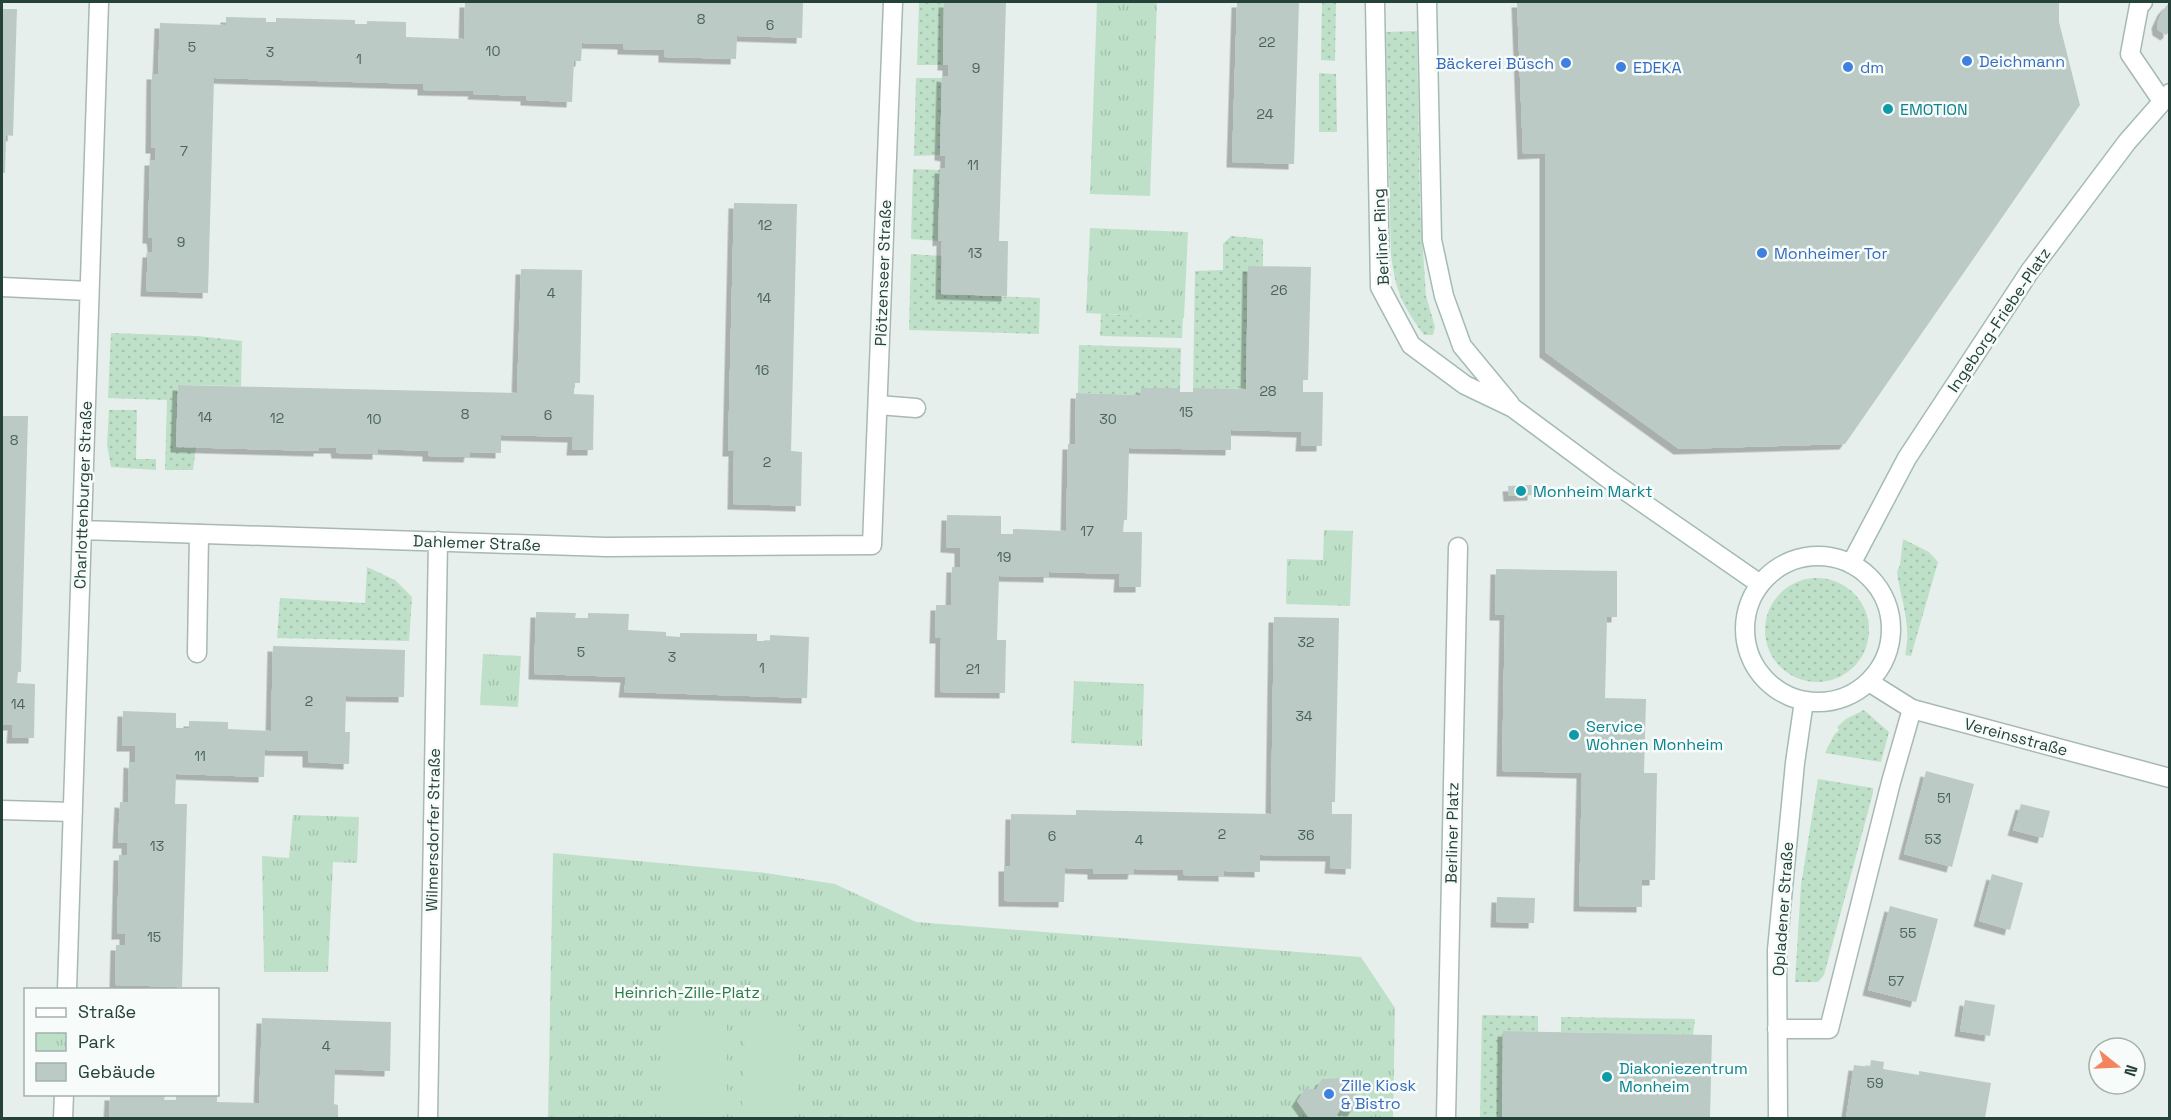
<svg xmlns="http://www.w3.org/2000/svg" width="2171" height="1120" viewBox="0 0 2171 1120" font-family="'Space Grotesk',sans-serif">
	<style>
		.grass { fill: url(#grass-dots) }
		.park { fill: url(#park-tufts) }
		.garden { fill: #bfe0c8 }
		.building { fill: #bbcac4; filter: url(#shadow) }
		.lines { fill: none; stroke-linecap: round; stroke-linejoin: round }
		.lane-casing { stroke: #a8b8b2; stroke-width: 21 }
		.street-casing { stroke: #a8b8b2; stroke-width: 21 }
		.secondary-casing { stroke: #a4bbb3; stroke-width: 21 }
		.lane { stroke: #fff; stroke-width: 18 }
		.street { stroke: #fff; stroke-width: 18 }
		.secondary { stroke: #fff; stroke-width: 18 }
		.shop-dot { fill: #3f7fe0; stroke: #f7fbf9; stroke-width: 2 }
		.culture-dot { fill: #0f9aa8; stroke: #f7fbf9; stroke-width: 2 }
		.labels { text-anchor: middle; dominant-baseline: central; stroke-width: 5; stroke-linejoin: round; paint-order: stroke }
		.number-label { font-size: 14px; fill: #4a645c }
		.shop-label { font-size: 16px; fill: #366cbe; stroke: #f7fbf9; text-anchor: start }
		.culture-label { font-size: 16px; fill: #0d838f; stroke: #f7fbf9; text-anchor: start }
		.street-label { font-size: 16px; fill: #24423a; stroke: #f7fbf9 }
		.park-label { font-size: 16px; fill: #2d7a4b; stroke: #f7fbf9 }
	</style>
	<defs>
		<pattern id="grass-dots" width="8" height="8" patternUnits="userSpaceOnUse" patternTransform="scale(1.5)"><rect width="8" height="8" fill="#bfe0c8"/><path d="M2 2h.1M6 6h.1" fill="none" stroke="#a4c1ad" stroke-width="1.8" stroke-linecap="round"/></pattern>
		<pattern id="park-tufts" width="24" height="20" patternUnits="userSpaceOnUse" patternTransform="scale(1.5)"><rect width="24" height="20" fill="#bfe0c8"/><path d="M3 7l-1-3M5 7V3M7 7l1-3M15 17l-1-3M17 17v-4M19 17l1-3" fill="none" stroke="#a4c1ad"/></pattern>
		<filter id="shadow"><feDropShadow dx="-5.5" dy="5.5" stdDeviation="0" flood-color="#0004"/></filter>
	</defs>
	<rect width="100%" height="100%" fill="#e6efeb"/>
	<path class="grass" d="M919 2H944L943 65H917Z
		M1322 2H1336L1335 61 1321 60Z
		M1417 31 1420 206 1426 296 1435 327 1433 335H1424C1402 304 1396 293 1391 255L1386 32Z
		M1319 73 1336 74 1337 132H1319Z
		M916 78H942L940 155 914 156Z
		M913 169 940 170 938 241 911 239Z
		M1231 236 1263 239V266H1248L1246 389 1193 388 1195 271 1223 270V244Z
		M911 254 942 256 941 294 1040 298 1039 334 909 330Z
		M1101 314 1183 317 1182 338 1100 336Z
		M111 333 197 336 242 341 241 386 178 385 176 447H196L193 470H165L167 400 108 398Z
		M1079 345 1181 348 1180 388H1141L1140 395 1078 393Z
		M109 410H137L136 459H156V470L111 467 107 445Z
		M1903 539 1929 552 1938 562 1911 656 1905 655C1912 625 1901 601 1897 572L1900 565Z
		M367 567 395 580 412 597 409 641 277 638 280 598 365 603Z
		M1765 630a52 52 0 1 1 104 0a52 52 0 1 1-104 0Z
		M1864 710 1889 732 1881 762 1825 753 1834 735 1839 730 1837 727 1846 719Z
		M1818 779 1873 788V793L1824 975 1818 982H1795L1801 885Z
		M1482 1015 1538 1016V1032L1503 1031 1502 1118H1480Z
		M1561 1017 1695 1019 1693 1035 1561 1032Z"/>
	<path class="park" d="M1097 2H1157L1150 196 1090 194Z
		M1090 228 1188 232 1184 318 1086 313Z
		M1324 530 1353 531 1350 606 1286 604 1287 559 1323 560Z
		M483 654 521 656 518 707 480 705Z
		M1074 681 1144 684 1142 746 1071 743Z
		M293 815 359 817 357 863 333 862 328 972H264L262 856 289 858Z
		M553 853 766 873 835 884 916 922 1361 957 1395 1008 1393 1118H548Z"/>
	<path class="garden" d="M674 1017 721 1018 727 1024V1110L722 1116 674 1117 668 1111V1022Z
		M751 1021 795 1022 800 1027 796 1111 792 1117 746 1118 742 1111 745 1026Z"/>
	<path class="building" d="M465 2H803L802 38 737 36 736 59 664 57V50L623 49V44L582 43 581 61H574L572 102 526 100V96L473 94 474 91 423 90V84L214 78 208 293 146 291 148 252H152L153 245 152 238H148L150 160H155L156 148H151L152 74H158L160 23 226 25V17L266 18V22H276V18L355 20V24H367V21L406 22V37L464 39Z
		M944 2H1006L999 241H1008L1007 296 941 294 942 240 938 241 940 170V168H945L946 156 940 155 942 76 948 77V65H943Z
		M1237 2H1299L1294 164 1232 162Z
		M1517 2H2059V22L2080 105 1845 444 1679 449 1545 352V153L1523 154Z
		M2169 3V32L2166 35 2158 30 2157 23 2163 10Z
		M2 9H17L13 136 6 135 5 173H2Z
		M734 203 797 204 791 451 802 452 801 506 733 504 734 451H728Z
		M1248 266 1311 267 1308 380H1303V392H1323L1322 446H1301L1302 432 1231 430V450L1129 448 1127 520H1124L1123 532H1142L1141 587H1119L1120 574 1049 572V577L999 576 997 640H1006L1005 693 940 692 941 638H935L936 605H951L952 567H960V548L946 547 947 515 1001 516V534H1013V529L1066 531 1068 444H1075L1076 393 1140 395 1141 388H1180V392H1193V388L1246 389Z
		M521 269 582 270 580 383H574V394L594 395 593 450H572L573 437 501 435V453L470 452 469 457 428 456V451L378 449V454H372L337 453 336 448H319V451L176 447 178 385 517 393Z
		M2 416H28L21 672H18L17 683 35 684 34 738H12L13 725H2Z
		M1533 485V495L1509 496 1508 486Z
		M1496 569 1617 571V617H1607L1605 698 1646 699 1644 773H1657L1655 880H1642V907L1579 906 1582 773 1502 771 1505 615H1495Z
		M536 612 576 613 575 618H588V613L629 614 628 630 666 632V636L680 637V633L757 634V641H770V635L809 637 807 698 624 692 626 677 534 674Z
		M1274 617 1339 618 1335 802H1332V814H1352L1351 869 1330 868 1331 856 1260 855V872L1224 871V876L1183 875V870L1134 869 1133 874H1093V869L1065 868 1064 902 1004 901V866H1010L1011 814 1076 815V810L1271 814Z
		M273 646 405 650 404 697 346 696 345 732H350L349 764 308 762V751L265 750 264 777 176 774 175 804H187L182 987 115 985 116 945H125V934H117L119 855H127V843H118L120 802 128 803 129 762 135 763V746H122L123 711 176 713V728H189V721L228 722V729L271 731Z
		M1926 771 1974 784 1952 867 1904 854Z
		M2021 804 2050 811 2043 838 2013 830Z
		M1992 874 2023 883 2010 930 1979 921Z
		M1497 897 1535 898 1534 923 1496 922Z
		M1890 906 1938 919 1916 1002 1868 990Z
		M1965 1000 1995 1005 1990 1036 1960 1031Z
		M262 1018 391 1022 390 1071 335 1069 334 1104 338 1105V1118L109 1117 110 1095H165L164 1100H176V1095H217V1102L259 1103Z
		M1503 1031 1712 1035 1710 1118H1502Z
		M1871 1060 1884 1062 1883 1069 1919 1075V1071L1991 1083 1985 1118H1846L1854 1065 1870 1067Z
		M1347 1078 1360 1099 1353 1111 1340 1110 1335 1118H1309L1297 1101 1305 1089H1316L1322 1079Z"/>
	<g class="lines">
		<defs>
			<path id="lane" d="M2143 2 2139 6 2130 54 2162 101
				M878 405 916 408
				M197 653 199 534
				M1777 1029H1829L1891 782 1912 709"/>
			<path id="street" d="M2 287 89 291
				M82 530 606 547 872 545 893 2
				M1869 682 1912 709 2170 778
				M2 810 73 812
				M67 990 99 2
				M63 1118 64 1094
				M428 1118 438 541
				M1446 1118 1458 547"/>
			<path id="secondary" d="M1375 2 1380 287 1411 345 1465 385 1513 408 1610 480 1760 584
				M1427 2 1432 240 1444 296 1462 346 1510 404
				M1745 629a73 73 0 1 1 146 0a73 73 0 1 1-146 0Z
				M1851 564 1907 458 2030 271 2127 142 2170 93
				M1778 1118 1777 950 1795 763 1804 701"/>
		</defs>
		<use href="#lane" class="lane-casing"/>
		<use href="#street" class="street-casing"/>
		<use href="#secondary" class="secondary-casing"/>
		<use href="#lane" class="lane"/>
		<use href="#street" class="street"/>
		<use href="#secondary" class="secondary"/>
	</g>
	<g class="shop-dot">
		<circle cx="1967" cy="61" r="6"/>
		<circle cx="1566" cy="63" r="6"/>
		<circle cx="1621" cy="67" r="6"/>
		<circle cx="1848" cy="67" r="6"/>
		<circle cx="1762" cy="253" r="6"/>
		<circle cx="1329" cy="1094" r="6"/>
	</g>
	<g class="culture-dot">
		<circle cx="1888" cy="109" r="6"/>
		<circle cx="1521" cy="491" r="6"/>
		<circle cx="1574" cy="735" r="6"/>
		<circle cx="1607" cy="1077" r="6"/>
	</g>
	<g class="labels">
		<g class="number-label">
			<text x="701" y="19">8</text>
			<text x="770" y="25">6</text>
			<text x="1267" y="42">22</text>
			<text x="192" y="47">5</text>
			<text x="493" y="51">10</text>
			<text x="270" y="52">3</text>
			<text x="359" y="59">1</text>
			<text x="976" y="68">9</text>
			<text x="1265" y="114">24</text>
			<text x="184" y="151">7</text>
			<text x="973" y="165">11</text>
			<text x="765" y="225">12</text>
			<text x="181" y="242">9</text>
			<text x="975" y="253">13</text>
			<text x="1279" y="290">26</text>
			<text x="551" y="293">4</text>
			<text x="764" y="298">14</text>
			<text x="762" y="370">16</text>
			<text x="1268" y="391">28</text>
			<text x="1186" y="412">15</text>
			<text x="465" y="414">8</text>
			<text x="548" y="415">6</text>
			<text x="205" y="417">14</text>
			<text x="277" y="418">12</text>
			<text x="374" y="419">10</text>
			<text x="1108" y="419">30</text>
			<text x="14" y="440">8</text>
			<text x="767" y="462">2</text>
			<text x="1087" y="531">17</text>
			<text x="1004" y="557">19</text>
			<text x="1306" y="642">32</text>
			<text x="581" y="652">5</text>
			<text x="672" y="657">3</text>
			<text x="762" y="668">1</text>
			<text x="973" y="669">21</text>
			<text x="309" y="701">2</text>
			<text x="18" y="704">14</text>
			<text x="1304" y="716">34</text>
			<text x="200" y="756">11</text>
			<text x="1944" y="798">51</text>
			<text x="1222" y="834">2</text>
			<text x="1306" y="835">36</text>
			<text x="1052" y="836">6</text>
			<text x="1933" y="839">53</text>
			<text x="1139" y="840">4</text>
			<text x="157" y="846">13</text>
			<text x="1908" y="933">55</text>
			<text x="154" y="937">15</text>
			<text x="1896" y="981">57</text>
			<text x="326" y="1046">4</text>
			<text x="1875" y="1083">59</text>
		</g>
		<g class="shop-label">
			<text x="1979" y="61">Deichmann</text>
			<text x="1554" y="63" text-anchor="end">Bäckerei Büsch</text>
			<text x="1633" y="67">EDEKA</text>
			<text x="1860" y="67">dm</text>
			<text x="1774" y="253">Monheimer Tor</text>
			<text x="1341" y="1085">Zille Kiosk<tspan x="1341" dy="18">&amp; Bistro</tspan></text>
		</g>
		<g class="culture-label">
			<text x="1900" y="109">EMOTION</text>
			<text x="1533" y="491">Monheim Markt</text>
			<text x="1586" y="726">Service<tspan x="1586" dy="18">Wohnen Monheim</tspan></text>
			<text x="1619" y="1068">Diakoniezentrum<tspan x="1619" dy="18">Monheim</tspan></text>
		</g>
		<g class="street-label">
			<text transform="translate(1381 237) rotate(-93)">Berliner Ring</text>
			<text transform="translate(883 273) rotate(-88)">Plötzenseer Straße</text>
			<text transform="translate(1999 320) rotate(-56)">Ingeborg-Friebe-Platz</text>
			<text transform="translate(83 495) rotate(-88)">Charlottenburger Straße</text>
			<text transform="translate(477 543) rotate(2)">Dahlemer Straße</text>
			<text transform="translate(2016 737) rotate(15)">Vereinsstraße</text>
			<text transform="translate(433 830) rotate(-89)">Wilmersdorfer Straße</text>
			<text transform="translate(1452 833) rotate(-89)">Berliner Platz</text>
			<text transform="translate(1783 909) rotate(-86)">Opladener Straße</text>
		</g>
		<g class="park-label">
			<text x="687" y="992">Heinrich-Zille-Platz</text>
		</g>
	</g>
	<rect width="2171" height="1120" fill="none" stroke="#24423a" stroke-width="6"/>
	<rect x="24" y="988" width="195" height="108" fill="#f7fbf9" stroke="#a3b1ad" stroke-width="1.5"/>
	<rect x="36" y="1008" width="30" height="9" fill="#ffffff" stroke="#a3b1ad" stroke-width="1.5"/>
	<text x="78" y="1018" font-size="18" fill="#24423a">Straße</text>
	<rect x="36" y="1033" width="30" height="18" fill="url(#park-tufts)" stroke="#a3b1ad" stroke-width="1.5"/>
	<text x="78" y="1048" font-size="18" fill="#24423a">Park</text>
	<rect x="36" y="1063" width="30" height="18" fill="#bbcac4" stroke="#a3b1ad" stroke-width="1.5"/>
	<text x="78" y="1078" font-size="18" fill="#24423a">Gebäude</text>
	<g transform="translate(2117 1066) rotate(108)"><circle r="28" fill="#f7fbf9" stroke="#a3b1ad" stroke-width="1.5"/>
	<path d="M0-4.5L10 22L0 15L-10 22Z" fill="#f4845f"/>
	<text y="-9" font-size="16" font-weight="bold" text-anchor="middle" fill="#24423a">N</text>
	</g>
</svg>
